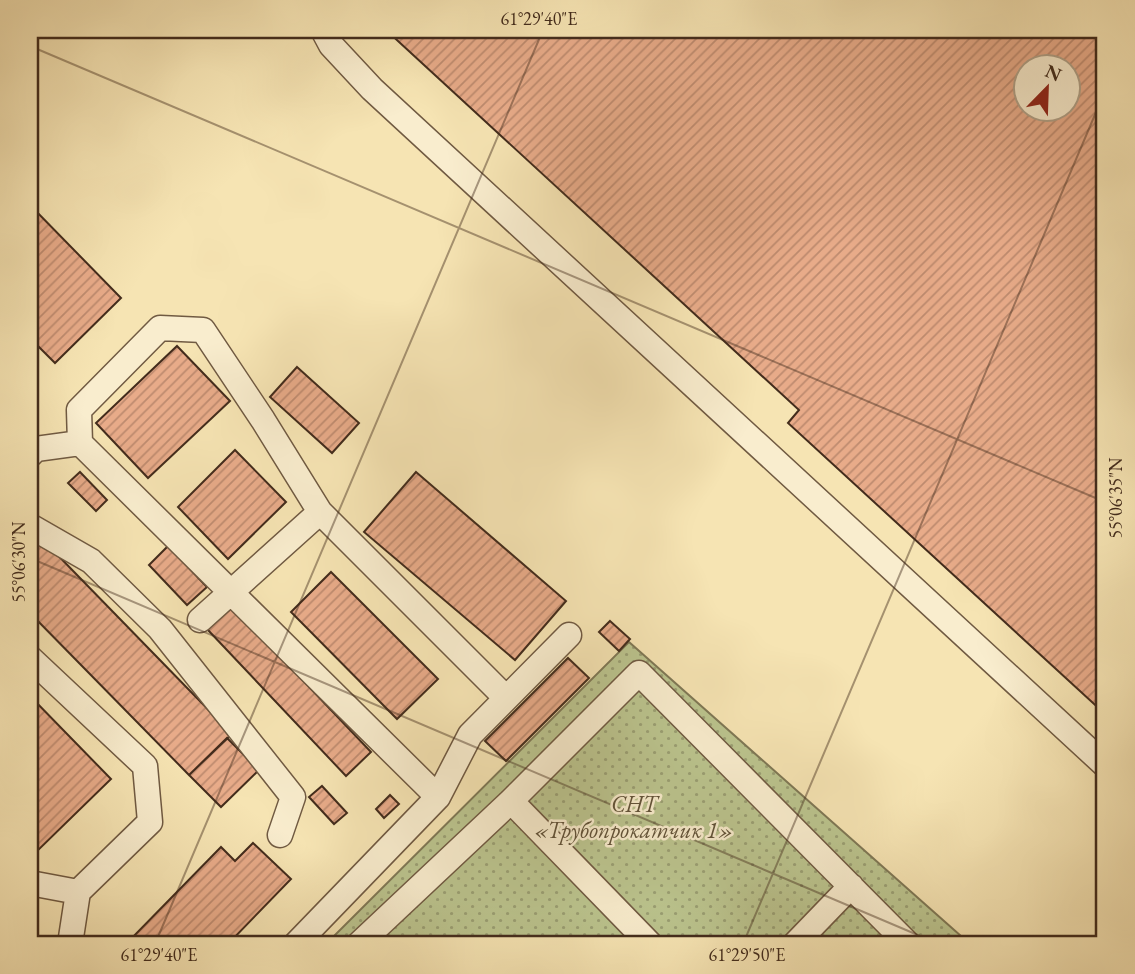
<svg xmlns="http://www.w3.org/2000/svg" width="1135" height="974" viewBox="0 0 1135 974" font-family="'EB Garamond',serif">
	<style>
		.garden { fill: url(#garden-dots); stroke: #7f7855; stroke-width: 2 }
		.building { fill: url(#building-hatch); stroke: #432c1c; stroke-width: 2; fill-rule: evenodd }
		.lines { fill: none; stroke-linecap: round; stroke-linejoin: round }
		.minor-casing { stroke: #705a42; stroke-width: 27 }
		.minor { stroke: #f9edce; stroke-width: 24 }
		.ticks { fill: none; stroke: #432c1c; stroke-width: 2; stroke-opacity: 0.45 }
		.labels { text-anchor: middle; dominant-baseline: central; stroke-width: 5; stroke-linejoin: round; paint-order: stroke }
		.park-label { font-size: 23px; font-style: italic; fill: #615238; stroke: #f9edce }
		.neatline { fill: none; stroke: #432c1c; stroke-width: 2.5 }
		.ticks-label { font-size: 18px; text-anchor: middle; fill: #432c1c }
	</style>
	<defs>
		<pattern id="garden-dots" width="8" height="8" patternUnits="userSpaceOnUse" patternTransform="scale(1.75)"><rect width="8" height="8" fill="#bbc48e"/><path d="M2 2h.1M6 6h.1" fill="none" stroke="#9a9f73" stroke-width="1.8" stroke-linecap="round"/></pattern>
		<pattern id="building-hatch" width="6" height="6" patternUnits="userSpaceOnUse" patternTransform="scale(1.75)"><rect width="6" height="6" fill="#e8ab89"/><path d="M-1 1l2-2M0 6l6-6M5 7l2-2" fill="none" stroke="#be8b6f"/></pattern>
	</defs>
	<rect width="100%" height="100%" fill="#f6e4b3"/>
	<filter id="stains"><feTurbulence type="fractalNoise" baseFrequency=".00286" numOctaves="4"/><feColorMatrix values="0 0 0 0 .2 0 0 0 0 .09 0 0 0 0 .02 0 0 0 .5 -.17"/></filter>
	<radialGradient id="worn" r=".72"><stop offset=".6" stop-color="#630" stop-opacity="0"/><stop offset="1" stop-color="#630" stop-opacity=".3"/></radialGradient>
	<path class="garden" d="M629 642 970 944H326Z"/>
	<path class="building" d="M386 30H1105V714L788 423 799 410ZM1026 66H1068V108H1026Z
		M30 205 121 298 55 363 30 338Z
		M177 346 230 401 148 478 96 423Z
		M297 367 359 423 332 453 270 397Z
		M235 450 286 502 228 559 178 507Z
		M80 472 107 500 96 511 68 483Z
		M416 472 566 601 515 660 364 532Z
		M42 539 232 734 189 775 30 613V551Z
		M168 546 207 587 187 605 149 565Z
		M331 572 438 679 397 719 291 612Z
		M232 606 371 752 346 776 207 629Z
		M610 621 630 639 619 651 599 632Z
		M568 658 589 678 506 761 485 741Z
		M30 696 111 779 30 858Z
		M227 738 259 770 221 807 189 775Z
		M322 786 347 813 334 824 309 797Z
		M390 795 399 804 384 818 376 809Z
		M253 843 291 879 228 944H126L221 847 235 861Z"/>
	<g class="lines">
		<defs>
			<path id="minor" d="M323 30 331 45 372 89 1105 765
				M30 455 36 449 80 443
				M30 526 91 561 160 629 293 797 280 835
				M200 620 320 512
				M30 658 145 766 150 822 78 892 30 883
				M438 797 80 443 79 410 160 328 203 330 263 420 320 512 506 698
				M511 801 650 944
				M70 944 78 892
				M296 944 438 797 470 735 569 635
				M359 944 511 801 639 673 908 944
				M795 944 851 886"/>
		</defs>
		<use href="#minor" class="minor-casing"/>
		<use href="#minor" class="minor"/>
	</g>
	<path class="ticks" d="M30 46 1105 502M30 558 939 944M155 944 543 30M743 944 1105 91"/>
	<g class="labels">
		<g class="park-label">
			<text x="634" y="804">СНТ<tspan x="634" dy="26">«Трубопрокатчик 1»</tspan></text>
		</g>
	</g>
	<rect width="1135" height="974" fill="none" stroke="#f6e4b3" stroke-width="77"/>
	<g transform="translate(1047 88) rotate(23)"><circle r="33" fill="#f9edce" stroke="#b0a087" stroke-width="2"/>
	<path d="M0-5L12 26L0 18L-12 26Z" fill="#8f2418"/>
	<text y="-10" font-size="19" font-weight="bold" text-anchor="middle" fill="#432c1c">N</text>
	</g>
	<rect x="38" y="38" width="1058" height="898" class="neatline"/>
	<g class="ticks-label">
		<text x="539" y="25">61°29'40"E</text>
		<text transform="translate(1116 498) rotate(-90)" y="6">55°06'35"N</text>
		<text transform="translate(19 562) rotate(-90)" y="6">55°06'30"N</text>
		<text x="159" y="961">61°29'40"E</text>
		<text x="747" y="961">61°29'50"E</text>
	</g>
	<rect width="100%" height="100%" filter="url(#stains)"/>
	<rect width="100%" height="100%" fill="url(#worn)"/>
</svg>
